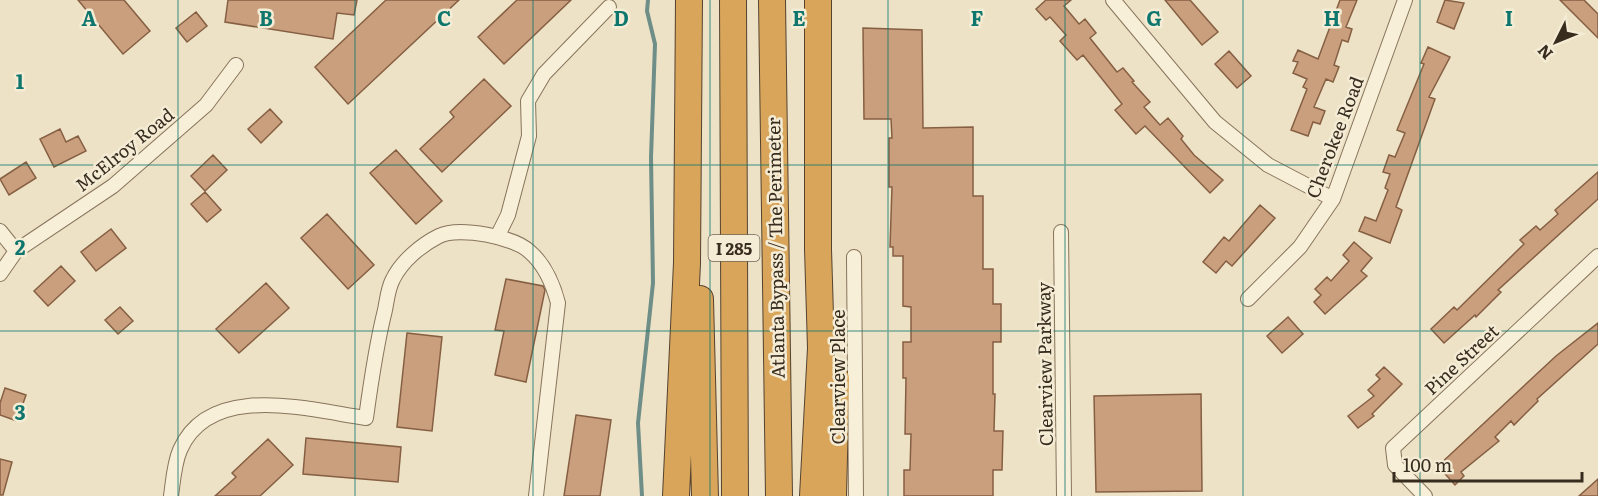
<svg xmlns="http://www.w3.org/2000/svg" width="1598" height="496" viewBox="0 0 1598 496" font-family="Literata,serif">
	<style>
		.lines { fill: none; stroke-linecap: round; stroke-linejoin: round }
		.stream { stroke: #6e8e87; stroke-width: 4 }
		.building { fill: #c99f7d; stroke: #865f43; stroke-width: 1.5 }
		.street-casing { stroke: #87745c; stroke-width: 16 }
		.highway-casing { stroke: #554330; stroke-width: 28 }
		.street { stroke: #f8efd9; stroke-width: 14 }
		.highway { stroke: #d8a55a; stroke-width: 26 }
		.grid { fill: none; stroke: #0f766e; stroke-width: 1.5; stroke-opacity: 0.55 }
		.labels { text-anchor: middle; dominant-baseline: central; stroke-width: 5; stroke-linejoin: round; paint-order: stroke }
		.shield { fill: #f4ecd5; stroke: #706656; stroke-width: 1.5 }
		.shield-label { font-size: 16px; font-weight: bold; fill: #382c1f }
		.street-label { font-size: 18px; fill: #382c1f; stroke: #f4ecd5 }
		.grid-label { font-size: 20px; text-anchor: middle; font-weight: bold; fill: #0f766e; stroke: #f4ecd5; stroke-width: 5; stroke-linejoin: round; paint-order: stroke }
	</style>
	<rect width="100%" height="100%" fill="#ede2c6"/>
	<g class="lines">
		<path class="stream" d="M642 496 638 423 653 283 651 157 655 44 647 11 648 0"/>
	</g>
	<path class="building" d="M78 0H124L150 31 123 54Z
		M228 0H357L354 15 337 13 333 39 225 22Z
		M386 0H459L348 104 315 67Z
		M517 0H571L504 64 478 37Z
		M1046 0H1071L1064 6 1079 24 1085 19 1096 33 1090 38 1117 72 1123 68 1134 81 1132 82 1150 102 1144 107 1160 125 1168 118 1183 136 1181 139 1194 155 1223 180 1210 193 1145 126 1136 134 1115 110 1122 104 1083 55 1077 60 1060 41 1066 35 1050 17 1046 20 1036 9Z
		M1165 0H1190L1218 32 1202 45Z
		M1340 0H1357L1346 27 1352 29 1348 42 1342 40 1334 65 1339 67 1333 82 1326 79 1314 107 1325 111 1320 124 1313 122 1308 136 1291 130 1307 89 1303 87 1307 79 1293 73 1298 62 1293 61 1298 50 1318 59Z
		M1445 0 1464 3 1454 29 1437 22Z
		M1560 0H1584L1598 14V38Z
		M196 12 207 26 187 42 176 28Z
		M863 28 922 30 923 128 973 127V196H983V269H993V304H1001V342H993V394H995L994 431H1003L1002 470H993V496H904V470H910L911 434H905L906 378H903V342H911V307L903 306V256H893V247H890L892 187H889V138H892L891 119H864Z
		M1428 47 1450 57 1429 97 1435 99 1396 207 1402 210 1390 243 1359 231 1365 217 1376 221 1388 190 1385 188 1390 174 1383 172 1389 155 1395 157 1405 133 1397 130 1424 64 1421 63Z
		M1229 51 1251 76 1237 88 1215 64Z
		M484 79 511 106 442 172 420 149 454 117 450 112Z
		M270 109 282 122 261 143 248 129Z
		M60 129 66 142 78 136 86 151 54 167 40 139Z
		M396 150 442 201 416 224 370 173Z
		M213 155 227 170 205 191 191 176Z
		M26 162 36 178 9 195 0 179Z
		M1598 172V199L1498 290 1501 292 1476 317 1475 315 1444 343 1431 329 1454 307 1457 310 1524 244 1520 240 1536 226 1540 230 1558 214 1555 210Z
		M205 192 221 210 207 222 191 204Z
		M1260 205 1275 218 1232 266 1226 261 1216 273 1203 262 1224 237 1229 241Z
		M327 214 374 265 348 289 301 238Z
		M111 229 126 248 96 271 81 252Z
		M1354 242 1372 258 1361 271 1367 276 1325 314 1314 302 1321 295 1315 289 1327 277 1331 281 1349 261 1343 255Z
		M61 266 75 281 48 306 34 291Z
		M506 279 543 286 545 290 526 382 495 375 504 331 495 330Z
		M266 283 289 308 239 353 216 329Z
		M120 307 133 321 118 334 105 320Z
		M1288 317 1303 334 1282 353 1267 336Z
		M1598 323V344L1537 399 1538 401 1514 425 1511 421 1495 437 1499 441 1461 472 1464 476 1455 485 1438 466 1556 356Z
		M407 333 442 337 432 431 397 427Z
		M1384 367 1402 384 1372 414 1374 416 1358 428 1348 416 1374 396 1368 390 1380 379 1376 375Z
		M5 388 26 395 17 421 0 415V403Z
		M1201 394 1202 491 1096 492 1094 396Z
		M576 415 611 420 600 496H564Z
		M306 438 401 447 398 482 303 474Z
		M268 439 293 465 260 496H215L236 477 232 473Z
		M0 459 12 462 3 495H0Z
		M1598 479V496H1579Z"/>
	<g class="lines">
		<defs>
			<path id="street" d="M1113 0 1215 122 1268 165 1333 199
				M0 231 16 251
				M1061 232 1064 496
				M497 237 508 215 529 136 528 101 544 74 609 7
				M854 257 856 496
				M0 274 16 251 113 186 206 105 236 65
				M1248 299 1300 247 1333 199 1405 0
				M171 496C173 482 174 464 180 450 210 381 309 410 366 418 371 381 376 346 385 310 387 300 388 288 393 279 402 261 421 245 439 236 459 226 515 237 530 252 545 265 553 284 558 303L536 496
				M1425 496 1395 465 1393 448 1598 256"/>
			<path id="highway" d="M733 0 735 496
				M772 0 779 496
				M700 299 705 496
				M676 496 687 263 689 0
				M813 496 821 348 818 249V0
				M833 496 836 379"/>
		</defs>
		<use href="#street" class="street-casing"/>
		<use href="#highway" class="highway-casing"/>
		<use href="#street" class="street"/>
		<use href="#highway" class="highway"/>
	</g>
	<path class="grid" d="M178 0V496M355 0V496M533 0V496M710 0V496M888 0V496M1065 0V496M1243 0V496M1420 0V496M0 165H1598M0 331H1598"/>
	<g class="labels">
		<rect class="shield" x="708.5" y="235" width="51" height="26" rx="4.5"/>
		<g class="shield-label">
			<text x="734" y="248">I 285</text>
		</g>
		<g class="street-label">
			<text transform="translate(1334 137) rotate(-69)">Cherokee Road</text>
			<text transform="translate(124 149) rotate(-39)">McElroy Road</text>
			<text transform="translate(775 248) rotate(-91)">Atlanta Bypass / The Perimeter</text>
			<text transform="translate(1461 359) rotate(-43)">Pine Street</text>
			<text transform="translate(1044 364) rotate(-91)">Clearview Parkway</text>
			<text transform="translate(837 377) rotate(-90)">Clearview Place</text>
		</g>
	</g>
	<g class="grid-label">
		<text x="89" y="26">A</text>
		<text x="266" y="26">B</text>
		<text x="444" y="26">C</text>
		<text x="621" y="26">D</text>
		<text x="799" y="26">E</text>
		<text x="977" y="26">F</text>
		<text x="1154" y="26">G</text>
		<text x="1332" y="26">H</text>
		<text x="1509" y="26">I</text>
		<text x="20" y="89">1</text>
		<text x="20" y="255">2</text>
		<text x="20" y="420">3</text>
	</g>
	<g transform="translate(1556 42) rotate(227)" stroke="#f4ecd5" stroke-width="4.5" paint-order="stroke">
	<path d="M0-4.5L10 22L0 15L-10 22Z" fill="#382c1f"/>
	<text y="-9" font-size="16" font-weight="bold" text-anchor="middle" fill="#382c1f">N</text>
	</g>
	<path d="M1394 472v9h188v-9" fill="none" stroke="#382c1f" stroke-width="3"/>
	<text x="1403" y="472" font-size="18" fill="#382c1f" stroke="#f4ecd5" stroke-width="4.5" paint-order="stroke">100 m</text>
</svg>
